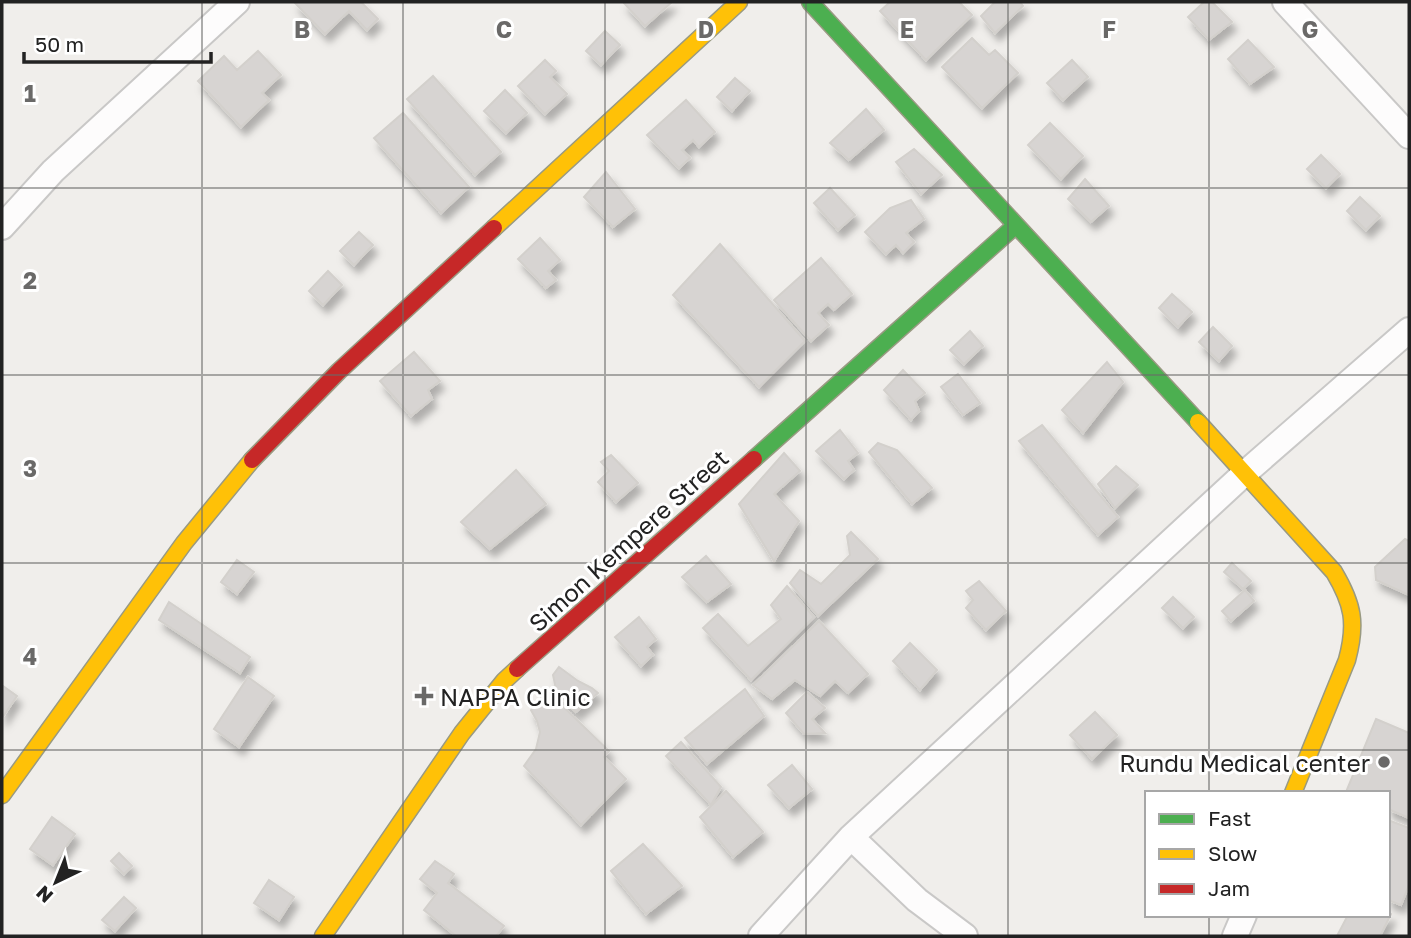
<svg xmlns="http://www.w3.org/2000/svg" width="1411" height="938" viewBox="0 0 1411 938" font-family="'Golos Text',sans-serif">
	<style>
		.building { fill: #d7d4d2; stroke: #d3d0cc; stroke-width: 2; filter: url(#shadow) }
		.lines { fill: none; stroke-linecap: round; stroke-linejoin: round }
		.street-casing { stroke: #c9c8c7; stroke-width: 28 }
		.fast-casing { stroke: #999a82; stroke-width: 19 }
		.slow-casing { stroke: #999a82; stroke-width: 19 }
		.jam-casing { stroke: #999a82; stroke-width: 19 }
		.street { stroke: #fdfcfc; stroke-width: 24 }
		.fast { stroke: #4caf50; stroke-width: 16 }
		.slow { stroke: #ffc107; stroke-width: 16 }
		.jam { stroke: #c62828; stroke-width: 16 }
		.grid { fill: none; stroke: #6a6968; stroke-width: 2; stroke-opacity: 0.55 }
		.poi-dot { fill: #6a6968; stroke: #fff; stroke-width: 2.5 }
		.labels { text-anchor: middle; dominant-baseline: central; stroke-width: 6; stroke-linejoin: round; paint-order: stroke }
		.street-label { font-size: 24px; fill: #222; stroke: #fff }
		.poi-label { font-size: 24px; fill: #222; stroke: #fff; text-anchor: start }
		.grid-label { font-size: 23px; text-anchor: middle; font-weight: bold; fill: #6a6968; stroke: #fff; stroke-width: 6; stroke-linejoin: round; paint-order: stroke }
	</style>
	<defs>
		<filter id="shadow"><feDropShadow dx="4.5" dy="8" stdDeviation="3.5" flood-color="#0004"/></filter>
	</defs>
	<rect width="100%" height="100%" fill="#f0eeeb"/>
	<path class="building" d="M294 2H361L378 19 367 30 349 11 325 34Z
		M623 2H672L645 26Z
		M890 2H959L972 15 926 60 880 11Z
		M995 2H1020L1023 6 995 33 981 16Z
		M1204 2H1212L1232 22 1209 40 1188 17Z
		M605 31 620 45 601 65 586 51Z
		M972 38 989 55 995 50 1018 73 982 108 942 67Z
		M1248 40 1274 67 1250 84 1228 59Z
		M258 51 281 75 262 93 269 100 241 127 198 81 224 56 237 70Z
		M545 60 556 71 550 77 567 94 545 114 518 86Z
		M1072 60 1088 77 1063 100 1047 83Z
		M433 76 501 152 475 175 407 99Z
		M735 78 750 91 732 111 717 97Z
		M505 90 527 113 506 133 484 111Z
		M686 100 715 132 699 147 693 140 682 150 690 158 679 168 647 135Z
		M866 109 884 130 849 160 830 143Z
		M403 113 469 187 441 213 374 138Z
		M1050 123 1083 156 1061 179 1028 145Z
		M914 149 942 175 921 194 896 162Z
		M1321 155 1340 174 1326 188 1307 169Z
		M606 172 635 209 613 227 584 197Z
		M1085 179 1109 206 1091 222 1068 199Z
		M830 188 855 215 838 230 814 203Z
		M1360 197 1380 216 1366 230 1347 211Z
		M911 200 924 219 906 233 914 242 903 253 896 245 886 254 865 232 890 208Z
		M359 232 373 245 354 265 340 251Z
		M540 238 560 260 548 271 556 280 546 288 518 259Z
		M720 244 805 341 759 387 673 295Z
		M821 258 852 294 834 310 828 304 818 313 829 325 811 341 774 300Z
		M328 271 342 285 323 305 309 291Z
		M1172 294 1192 312 1178 327 1159 308Z
		M1213 327 1232 346 1219 361 1199 342Z
		M970 331 983 346 964 364 950 350Z
		M414 352 440 381 428 390 432 399 411 416 380 381Z
		M1107 362 1123 382 1083 433 1062 410Z
		M903 370 925 393 915 401 919 411 911 420 884 390Z
		M958 374 980 403 963 415 941 387Z
		M1042 425 1118 517 1098 535 1019 441Z
		M840 430 858 453 848 461 854 470 844 479 816 451Z
		M878 443 897 450 932 488 912 504 869 452Z
		M784 453 800 471 774 494 799 521 774 561 739 504Z
		M611 455 638 483 616 502 598 482 609 471 601 462Z
		M1116 466 1138 485 1115 508 1098 484Z
		M516 470 546 504 490 549 461 522Z
		M851 532 878 559 818 616 790 583 800 570 821 584 850 555 847 536Z
		M1405 539 1409 541V595L1376 580 1375 567Z
		M706 556 731 584 707 602 682 577Z
		M237 560 254 572 237 594 221 582Z
		M1232 563 1251 581 1243 589 1224 572Z
		M979 581 1006 611 986 630 966 608 973 600 966 591Z
		M787 586 814 617 751 680 703 628 718 614 748 646 781 619 771 605Z
		M1245 590 1254 601 1231 621 1222 611Z
		M1173 597 1194 617 1183 628 1162 608Z
		M169 602 250 657 240 673 159 620Z
		M639 617 656 639 647 647 653 655 641 666 615 637Z
		M819 621 868 674 848 693 835 681 820 696 795 680 772 699 753 685Z
		M910 643 937 670 920 690 893 661Z
		M559 667 578 681 592 688 598 693 576 712 557 694 553 675Z
		M248 677 274 696 239 747 214 729Z
		M3 686 17 696 2 718V688Z
		M745 689 764 716 707 764 685 738Z
		M547 691 609 751 604 757 626 779 581 825 524 766 536 749 540 732 537 721 531 710Z
		M807 692 825 708 812 719 825 733 804 734 786 713Z
		M1095 712 1117 735 1092 759 1070 735Z
		M1376 719 1409 733V818L1388 809V793L1346 792Z
		M681 742 721 787 711 805 666 756Z
		M792 765 812 789 789 808 768 785Z
		M726 791 763 832 733 857 700 817Z
		M52 817 75 834 53 865 30 849Z
		M1388 820 1409 828V885L1401 905 1388 900Z
		M643 844 682 886 646 914 611 871Z
		M119 853 132 866 124 874 111 861Z
		M435 861 454 874 448 883 504 926 496 936H456L424 910 437 893 420 879Z
		M269 880 294 897 279 920 254 903Z
		M124 897 136 908 115 931 102 920Z
		M1388 913 1391 914 1380 936H1337L1348 915H1388Z"/>
	<g class="lines">
		<defs>
			<path id="street" d="M1285 2 1409 136
				M2 227 53 171 237 2
				M851 837 917 900 965 936
				M761 936 851 837 1245 473 1409 330
				M1235 936 1244 915"/>
			<path id="fast" d="M810 2 1198 422
				M754 459 1016 225"/>
			<path id="slow" d="M494 228 739 2
				M1198 422 1334 572C1353 604 1357 623 1347 660L1293 793
				M2 795 184 543 252 460
				M323 936 462 733 504 681 517 669"/>
			<path id="jam" d="M252 460 339 371 494 228
				M517 669 754 459"/>
		</defs>
		<use href="#street" class="street-casing"/>
		<use href="#fast" class="fast-casing"/>
		<use href="#slow" class="slow-casing"/>
		<use href="#jam" class="jam-casing"/>
		<use href="#street" class="street"/>
		<use href="#fast" class="fast"/>
		<use href="#slow" class="slow"/>
		<use href="#jam" class="jam"/>
	</g>
	<path class="grid" d="M202 2V936M403 2V936M605 2V936M806 2V936M1008 2V936M1209 2V793M2 188H1409M2 375H1409M2 563H1409M2 750H1409M1209 915V936"/>
	<g class="poi-dot">
		<path d="M420.5 685.5h7v7h7v7h-7v7h-7v-7h-7v-7h7z"/>
		<circle cx="1384" cy="762" r="7"/>
	</g>
	<g class="labels">
		<g class="street-label">
			<text transform="translate(628 540) rotate(-42)">Simon Kempere Street</text>
		</g>
		<g class="poi-label">
			<text x="440" y="696">NAPPA Clinic</text>
			<text x="1370" y="762" text-anchor="end">Rundu Medical center</text>
		</g>
	</g>
	<g class="grid-label">
		<text x="302" y="38">B</text>
		<text x="504" y="38">C</text>
		<text x="706" y="38">D</text>
		<text x="907" y="38">E</text>
		<text x="1109" y="38">F</text>
		<text x="1310" y="38">G</text>
		<text x="30" y="102">1</text>
		<text x="30" y="289">2</text>
		<text x="30" y="477">3</text>
		<text x="30" y="665">4</text>
	</g>
	<rect width="1411" height="938" fill="none" stroke="#222222" stroke-width="7"/>
	<rect x="1145" y="791" width="245" height="126" fill="#ffffff" stroke="#a7a7a7" stroke-width="2"/>
	<rect x="1159" y="814" width="35" height="10" fill="#4caf50" stroke="#a7a7a7" stroke-width="2"/>
	<text x="1208" y="826" font-size="21" fill="#222222">Fast</text>
	<rect x="1159" y="849" width="35" height="10" fill="#ffc107" stroke="#a7a7a7" stroke-width="2"/>
	<text x="1208" y="861" font-size="21" fill="#222222">Slow</text>
	<rect x="1159" y="884" width="35" height="10" fill="#c62828" stroke="#a7a7a7" stroke-width="2"/>
	<text x="1208" y="896" font-size="21" fill="#222222">Jam</text>
	<g transform="translate(56 882) rotate(223)" stroke="#ffffff" stroke-width="5" paint-order="stroke">
	<path d="M0-5L12 26L0 18L-12 26Z" fill="#222222"/>
	<text y="-10" font-size="19" font-weight="bold" text-anchor="middle" fill="#222222">N</text>
	</g>
	<path d="M24 52v10h187v-10" fill="none" stroke="#222222" stroke-width="3.5"/>
	<text x="35" y="52" font-size="21" fill="#222222" stroke="#ffffff" stroke-width="5" paint-order="stroke">50 m</text>
</svg>
